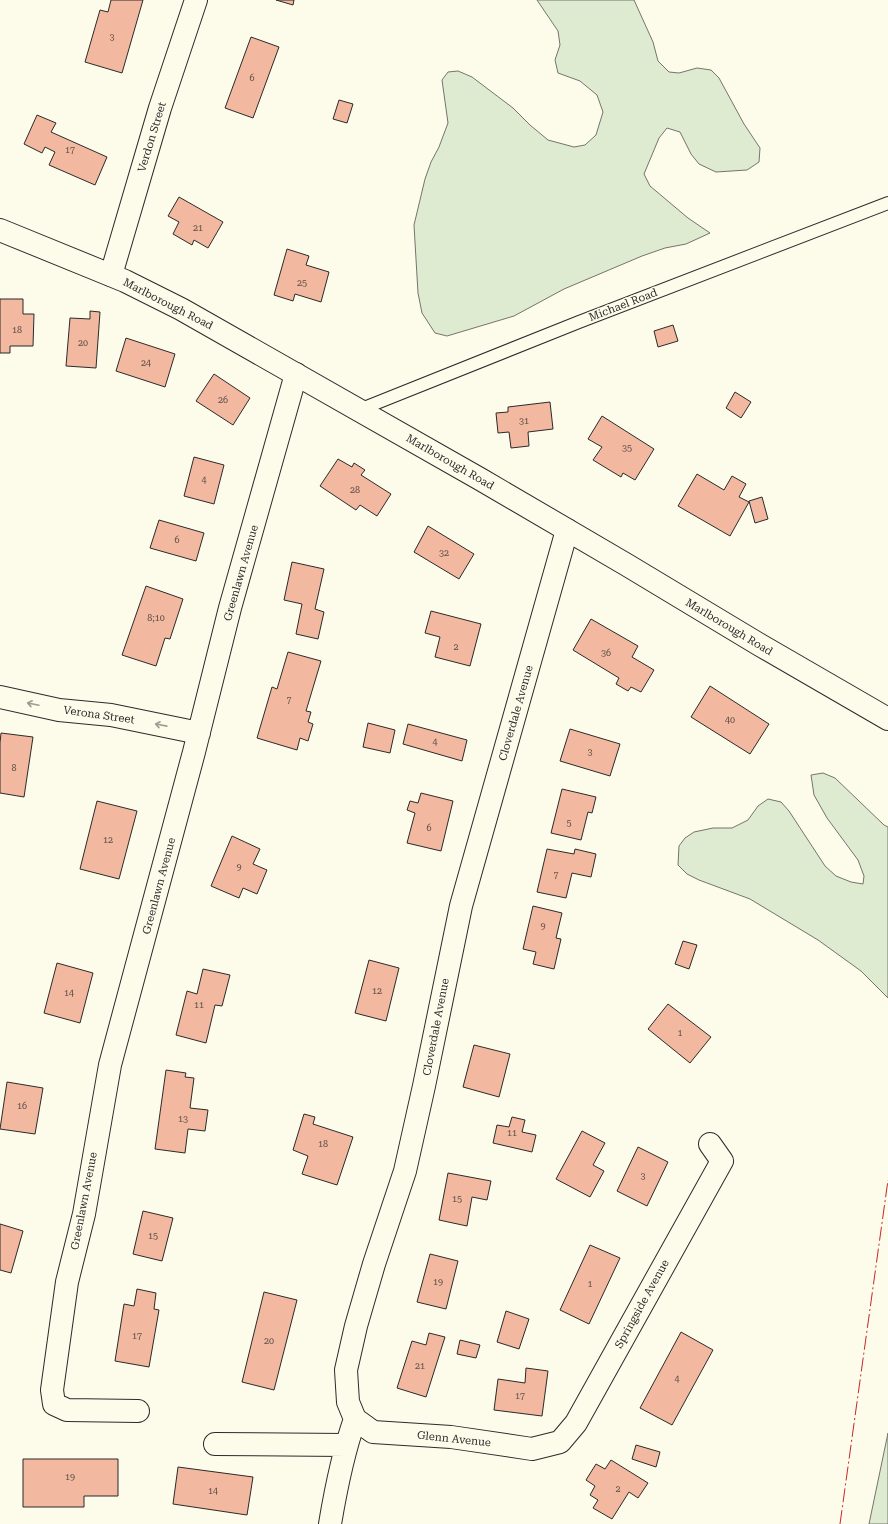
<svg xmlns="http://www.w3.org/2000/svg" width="888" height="1524" viewBox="0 0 888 1524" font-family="'Roboto Serif',serif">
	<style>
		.green { fill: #deebd1; stroke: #74746e }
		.building { fill: #f2b8a0; stroke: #2b2b2b }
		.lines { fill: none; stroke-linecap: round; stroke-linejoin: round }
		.service-casing { stroke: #2b2b2b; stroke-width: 14 }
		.minor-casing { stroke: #2b2b2b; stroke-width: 24 }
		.tertiary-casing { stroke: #2b2b2b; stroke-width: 24 }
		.service { stroke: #fdfbea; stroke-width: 12 }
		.minor { stroke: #fdfbea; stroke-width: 22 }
		.tertiary { stroke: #fdfbea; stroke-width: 22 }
		.power { stroke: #c62828; stroke-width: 1; stroke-dasharray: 14 3 2 3; stroke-linecap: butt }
		.oneway { stroke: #9e9d94 }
		.labels { text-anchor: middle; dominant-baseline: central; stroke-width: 3; stroke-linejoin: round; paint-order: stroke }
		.number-label { font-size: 9px; fill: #5d4e48 }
		.street-label { font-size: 11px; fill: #2b2b2b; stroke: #fdfbea }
	</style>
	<rect width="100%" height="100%" fill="#fdfbea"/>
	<path class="green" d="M537 0H634L653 42 658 61 669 72 679 73 697 68 711 70 719 78 744 124 760 148 759 162 747 170 716 172 699 164 691 154 680 132 667 128 659 138 644 174 650 186 688 218 710 233 686 244 665 248 642 256 564 289 514 316 447 336 435 333 422 313 418 293 414 225 425 179 431 162 439 147 448 123 442 80 448 72 458 71 472 77 513 108 530 125 548 140 574 147 585 145 596 135 603 112 597 95 580 81 558 73 555 60 560 45 558 31Z
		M823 773 835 778 884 825 888 827V998L861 971 818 940 750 899 699 880 687 874 678 865 679 846 685 838 694 832 713 828H732L748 820 758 806 768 799 781 802 789 811 825 866 836 876 851 882 863 884 864 876 858 860 827 818 814 795 811 775Z
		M888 1433V1524H869Z"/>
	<path class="building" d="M111 0H143L122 73 85 62 100 10 108 12Z
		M276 0H294L293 5Z
		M251 37 279 47 253 118 225 108Z
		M339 100 353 104 347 123 333 119Z
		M37 115 56 123 51 132 107 157 95 185 49 165 55 152 45 147 42 153 24 144Z
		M179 197 223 222 208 248 194 240 192 245 173 234 179 222 168 216Z
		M287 249 309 256 306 265 329 272 321 302 295 294 293 301 274 295Z
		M0 299H23V314H34L33 346H10V353H0Z
		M90 311 100 312 96 368 66 366 70 318 90 319Z
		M673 325 678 341 658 347 654 331Z
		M126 338 175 354 165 387 116 371Z
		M214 374 250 398 233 425 196 401Z
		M735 392 751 402 741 418 726 408Z
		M550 402 553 429 528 432 529 446 511 448 509 432 498 433 496 413 508 412V407Z
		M602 416 654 449 635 480 623 473 621 477 593 460 602 447 588 439Z
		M194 457 224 465 214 504 184 496Z
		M338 459 352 467 354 463 365 470 361 475 391 494 377 516 360 505 356 510 320 486Z
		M697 474 724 490 732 476 746 484 739 497 749 502 730 536 678 506Z
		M762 497 768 519 755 523 749 501Z
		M159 520 204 533 196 561 150 548Z
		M428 526 474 554 459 579 414 552Z
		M292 562 324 569 315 609 324 612 318 639 296 634 302 604 284 600Z
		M146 586 183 599 170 639 165 638 156 666 122 655Z
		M431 611 481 624 470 666 435 657 440 637 425 633Z
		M591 619 638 646 632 657 654 670 641 692 631 687 628 691 616 684 619 678 573 650Z
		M288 652 321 661 306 711 311 712 308 722 313 724 308 741 300 738 297 750 257 738 272 687 277 689Z
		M710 686 769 724 750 754 691 717Z
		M368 723 395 730 390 753 363 747Z
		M408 724 467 740 462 761 403 744Z
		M570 729 620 744 610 776 560 761Z
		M1 733 33 737 24 797 0 793V743Z
		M562 789 596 797 592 813 588 812 581 840 551 833Z
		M421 793 453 801 441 851 407 843 415 813 407 810 410 801 418 803Z
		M97 801 137 811 119 879 80 869Z
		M232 836 260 849 253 864 267 870 257 894 243 888 239 898 211 886Z
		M547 849 574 854 575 849 596 854 591 877 572 873 566 898 537 892Z
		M533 906 562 913 556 938 561 939 554 969 533 964 536 952 523 949Z
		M683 941 697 945 689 969 675 964Z
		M369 960 399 968 386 1021 355 1013Z
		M57 963 93 973 80 1023 44 1013Z
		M203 969 230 975 222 1006 215 1005 206 1043 176 1035 187 991 197 994Z
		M668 1004 711 1037 690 1063 648 1029Z
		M474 1045 510 1054 499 1097 463 1087Z
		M166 1070 186 1073 185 1077 194 1078 190 1108 208 1110 205 1131 188 1129 185 1153 155 1149Z
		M7 1082 43 1088 35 1134 0 1129Z
		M304 1114 315 1117 313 1124 353 1137 337 1185 302 1174 308 1156 293 1150Z
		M512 1117 525 1120 522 1132 536 1135 532 1152 493 1143 497 1125 509 1127Z
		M582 1131 605 1143 593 1165 604 1171 590 1197 556 1179Z
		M638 1147 668 1162 647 1206 617 1191Z
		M448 1173 491 1181 487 1200 472 1197 467 1226 439 1220Z
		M143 1211 173 1218 162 1261 133 1254Z
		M0 1224 23 1231 11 1273 0 1270Z
		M590 1245 620 1258 589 1324 560 1310Z
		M430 1254 458 1261 446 1309 417 1302Z
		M137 1289 156 1293 154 1309 159 1310 149 1367 115 1361 124 1304 134 1306Z
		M264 1292 297 1300 274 1390 242 1382Z
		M506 1311 529 1319 519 1349 497 1342Z
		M681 1332 713 1350 672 1425 640 1408Z
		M429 1333 445 1337 426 1397 397 1388 412 1341 426 1345Z
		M460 1340 480 1345 476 1358 457 1354Z
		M526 1368 548 1371 542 1416 494 1410 498 1379 525 1383Z
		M636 1445 660 1452 656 1467 632 1459Z
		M23 1459H118V1496H84V1507H23Z
		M611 1460 648 1483 638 1498 629 1492 612 1519 593 1508 598 1500 590 1495 595 1486 586 1480 596 1464 605 1469Z
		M178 1467 253 1477 247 1515 173 1504Z"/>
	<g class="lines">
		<defs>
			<path id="service" d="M359 410 579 322 888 203"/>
			<path id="minor" d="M111 275 160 108 196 0
				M0 697 59 710 111 715 199 733
				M138 1411 67 1410 54 1404 52 1390 67 1282 84 1214 110 1065 194 752 230 608 296 374
				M355 1419 373 1432 451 1437 532 1449 560 1442 576 1423 722 1161 710 1144
				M215 1444 346 1445
				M330 1524C336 1488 343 1453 355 1419L348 1402 346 1370 356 1326 374 1264 405 1171 424 1086 461 906 567 530"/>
			<path id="tertiary" d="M0 230 125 281 181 309 480 479 627 565 760 645 888 719"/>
		</defs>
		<use href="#service" class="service-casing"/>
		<use href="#minor" class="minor-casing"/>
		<use href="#tertiary" class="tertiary-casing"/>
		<use href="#service" class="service"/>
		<use href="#minor" class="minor"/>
		<use href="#tertiary" class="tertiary"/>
		<path class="power" d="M840 1524 888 1180"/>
	</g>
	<defs><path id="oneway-shaft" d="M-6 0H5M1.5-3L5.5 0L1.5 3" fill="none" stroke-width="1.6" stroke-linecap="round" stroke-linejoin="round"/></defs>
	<g class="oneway">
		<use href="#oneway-shaft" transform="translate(33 704) rotate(-168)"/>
		<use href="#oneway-shaft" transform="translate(161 725) rotate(-169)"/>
	</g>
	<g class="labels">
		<g class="number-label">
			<text x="112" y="37">3</text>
			<text x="252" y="78">6</text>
			<text x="70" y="150">17</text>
			<text x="198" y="228">21</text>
			<text x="302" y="283">25</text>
			<text x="17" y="330">18</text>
			<text x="83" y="343">20</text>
			<text x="146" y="363">24</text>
			<text x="223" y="400">26</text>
			<text x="524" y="421">31</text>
			<text x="627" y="448">35</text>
			<text x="204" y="480">4</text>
			<text x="355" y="490">28</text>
			<text x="177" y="540">6</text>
			<text x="444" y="553">32</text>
			<text x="156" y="618">8;10</text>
			<text x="456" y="647">2</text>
			<text x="606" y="653">36</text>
			<text x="289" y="700">7</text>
			<text x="730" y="720">40</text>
			<text x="435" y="742">4</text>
			<text x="590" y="752">3</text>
			<text x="14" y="768">8</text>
			<text x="569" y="823">5</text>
			<text x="429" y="828">6</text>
			<text x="108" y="840">12</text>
			<text x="239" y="867">9</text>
			<text x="556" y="875">7</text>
			<text x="543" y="926">9</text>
			<text x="377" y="991">12</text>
			<text x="69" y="993">14</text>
			<text x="199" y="1005">11</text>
			<text x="680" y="1033">1</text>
			<text x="22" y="1106">16</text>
			<text x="183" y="1119">13</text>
			<text x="512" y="1133">11</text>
			<text x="323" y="1144">18</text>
			<text x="643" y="1176">3</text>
			<text x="457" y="1199">15</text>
			<text x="153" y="1236">15</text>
			<text x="438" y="1282">19</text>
			<text x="590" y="1284">1</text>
			<text x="137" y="1336">17</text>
			<text x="269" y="1341">20</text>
			<text x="420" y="1366">21</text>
			<text x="677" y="1379">4</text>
			<text x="520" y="1396">17</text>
			<text x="70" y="1477">19</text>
			<text x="618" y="1489">2</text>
			<text x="213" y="1491">14</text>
		</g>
		<g class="street-label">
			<text transform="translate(152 137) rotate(-73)">Verdon Street</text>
			<text transform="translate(168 304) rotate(27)">Marlborough Road</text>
			<text transform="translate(623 305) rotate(-21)">Michael Road</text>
			<text transform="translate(450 462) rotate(30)">Marlborough Road</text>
			<text transform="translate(241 573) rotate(-74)">Greenlawn Avenue</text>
			<text transform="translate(729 627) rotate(31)">Marlborough Road</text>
			<text transform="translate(516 713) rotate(-74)">Cloverdale Avenue</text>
			<text transform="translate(99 715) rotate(8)">Verona Street</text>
			<text transform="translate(159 886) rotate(-75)">Greenlawn Avenue</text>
			<text transform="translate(436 1027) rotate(-79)">Cloverdale Avenue</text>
			<text transform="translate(84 1201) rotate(-79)">Greenlawn Avenue</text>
			<text transform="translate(642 1304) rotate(-61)">Springside Avenue</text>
			<text transform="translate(454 1439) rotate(6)">Glenn Avenue</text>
		</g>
	</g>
</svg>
